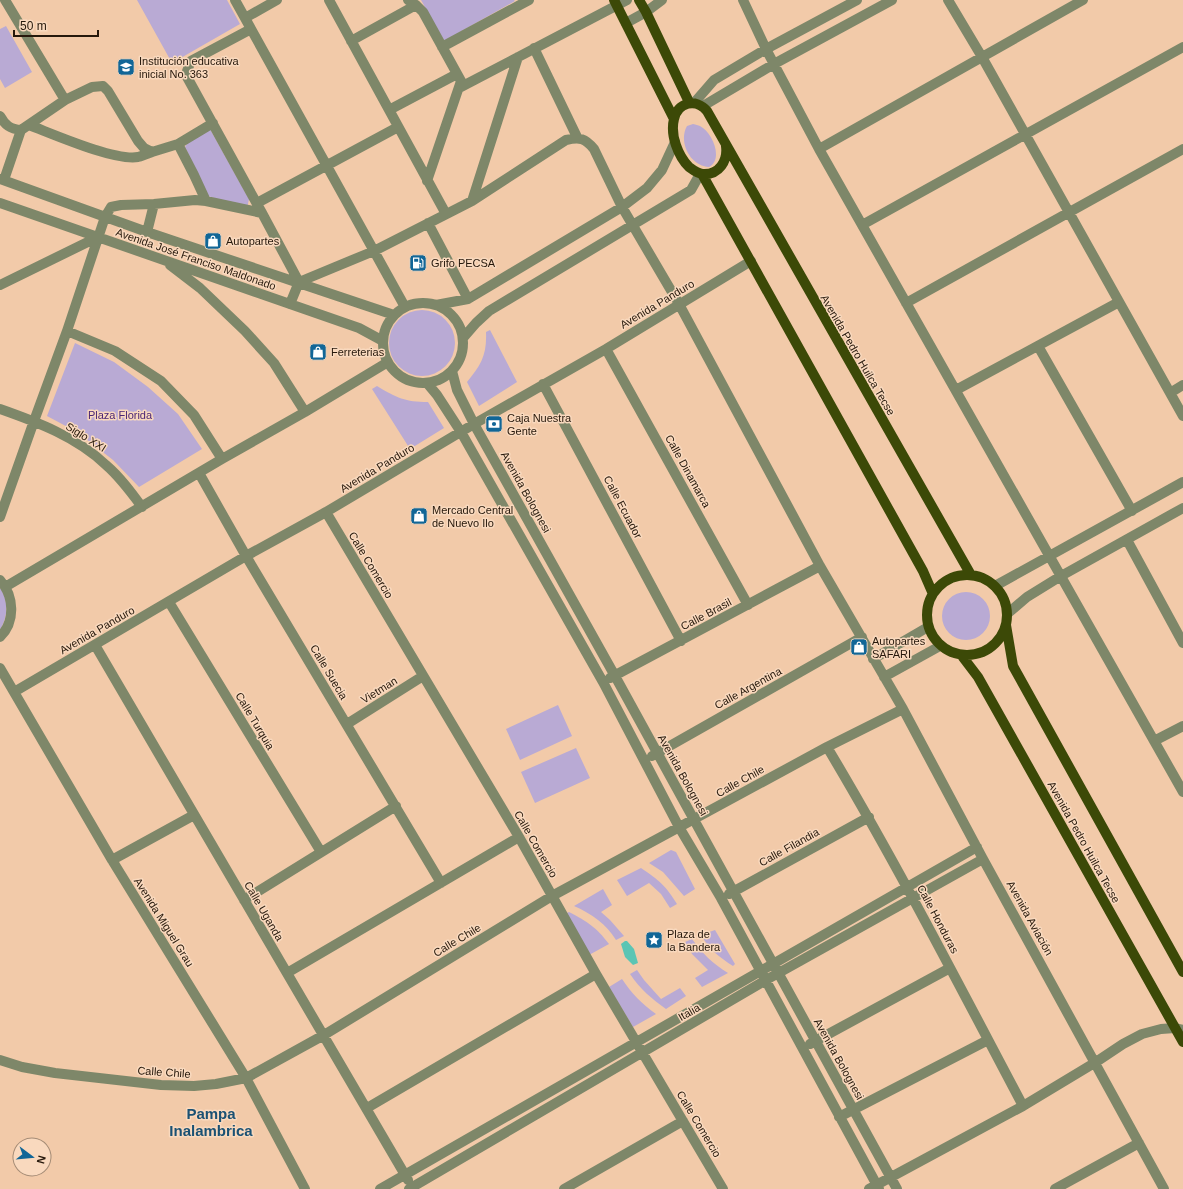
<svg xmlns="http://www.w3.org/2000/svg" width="1183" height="1189" viewBox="0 0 1183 1189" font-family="Helvetica,sans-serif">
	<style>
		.green { fill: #b9aad4 }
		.water { fill: #5bc5b4 }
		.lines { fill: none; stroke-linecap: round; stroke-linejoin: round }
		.minor { stroke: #7e8769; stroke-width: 10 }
		.major { stroke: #3c4907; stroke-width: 10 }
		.labels { text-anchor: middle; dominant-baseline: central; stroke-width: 3; stroke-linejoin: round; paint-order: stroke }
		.poi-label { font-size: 11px; fill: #26180b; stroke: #f9d9be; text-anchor: start }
		.street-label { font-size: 11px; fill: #26180b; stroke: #f9d9be }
		.park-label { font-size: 11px; fill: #4a2575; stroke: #f9d9be }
		.district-label { font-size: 15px; font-weight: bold; fill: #1b5173; stroke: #f9d9be }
	</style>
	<rect width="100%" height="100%" fill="#f2caa9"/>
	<path class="green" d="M137 0H227L240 24 172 63Z
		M421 0H514L515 1 444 41Z
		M6 26 32 72 5 88 0 79V29Z
		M693 124C696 125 698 125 700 126 712 132 724 159 709 167 690 166 678 142 687 126Z
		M210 129 249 199 247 209 208 196 185 147 188 142Z
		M389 343a33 33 0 1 1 66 0a33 33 0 1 1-66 0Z
		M490 330 517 382 479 406 467 382C481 365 487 355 486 332Z
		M75 343 114 362 148 387 178 414 202 449 139 487 113 460 77 432 47 416Z
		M377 386C397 398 405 402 428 402L444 428 410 449 372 389Z
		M0 588C9 600 8 617 0 630Z
		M942 616a24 24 0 1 1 48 0a24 24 0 1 1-48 0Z
		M558 705 572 736 520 760 506 729Z
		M576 748 590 778 535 803 521 772Z
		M671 850 676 852 695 889 684 896 663 872 649 863Z
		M641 868C659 880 666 886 677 904L670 908 661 894 649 883 627 896 617 880Z
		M603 889 612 905 601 912 610 920 624 936 616 940C606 924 592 914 574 906Z
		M569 912C588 922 596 927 609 944L589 955 565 914Z
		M715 930 735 964 733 966C719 957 709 949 701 935Z
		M692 939C702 953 713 964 728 973L702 987 695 978 708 970 692 954 685 942Z
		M637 970 644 980 661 999 680 988 686 996 666 1009C651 998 641 990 630 974Z
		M622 979C632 994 641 1003 656 1014L633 1027 609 987Z"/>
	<path class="water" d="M625 941H627L634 949 638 963 633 965 625 957 621 944Z"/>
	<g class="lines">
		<path class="minor" d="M5 0 65 100
			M235 0 405 307
			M329 0 446 214
			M408 0 416 5 423 12 461 81 427 181
			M743 0 766 49 819 149 1183 792
			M948 0 982 57 1183 416
			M245 18 277 0
			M626 23 646 12 662 0
			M251 29 191 61 187 71V77L262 213 299 282
			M351 41 416 5
			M442 47 529 0
			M534 48 577 137
			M459 88 627 0
			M694 103 714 80 766 49 857 0
			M703 106 774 64 892 0
			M389 110 457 74
			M0 116C5 125 10 129 21 130L65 100 92 87 103 86 108 91 138 141 144 148 152 152 178 144 213 123
			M29 125C53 134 114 161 138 157 142 156 147 154 152 152
			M178 144 194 175 206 201
			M819 149 1083 0
			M0 179 147 232 394 315
			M4 180 21 130
			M472 201 518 57
			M0 203 359 328 383 341
			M257 203 398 127
			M428 223 468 299
			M862 225 1183 47
			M147 232 154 204
			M170 265 200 288 245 331 274 363 305 412
			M0 285 98 237
			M383 343a40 40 0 1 1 80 0a40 40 0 1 1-80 0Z
			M906 303 1183 149
			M290 304 299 282 374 251 472 201 566 140C580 137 585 138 594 149L622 207 679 304 820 566 903 709 983 859 1164 1189
			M436 305 468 299 622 207 647 188 662 170 675 142
			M67 331 115 351 161 381 194 415 222 459
			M463 338 476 323 489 311 691 190 700 174
			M1038 346 1132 511
			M606 349 748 605
			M452 371 457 390 474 424 615 676 897 1189
			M427 383 437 395 461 432 603 682 679 827 721 898 879 1189
			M543 384 681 641
			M956 390 1119 302
			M1170 393 1183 385
			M0 409C37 422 77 437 106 465 120 477 131 492 142 507
			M199 473 246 556 441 883
			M326 512 519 837 596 974 723 1189
			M0 517 34 421 67 331 105 217 111 207 121 205 154 204 195 200 206 201 262 213
			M1127 540 1183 643
			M0 580C14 596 16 621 0 637
			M995 586 1183 482
			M5 587 222 459 305 412 388 362
			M169 602 321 852
			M1007 614 1027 597 1061 576 1183 508
			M95 645 408 1180
			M873 659 928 627
			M0 668 112 860 246 1078 305 1189
			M884 677 940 646
			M610 678 820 566
			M14 692 246 556 326 512 474 424 606 349 751 261
			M347 724 423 676
			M1154 741 1183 726
			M827 747C897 864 959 985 1023 1106
			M652 756 862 637
			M112 860 194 815
			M729 894 869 817
			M244 900 396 806
			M287 973 519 837
			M810 1044 950 968
			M0 1060 22 1067 55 1073 161 1085 194 1086 216 1084 246 1078 324 1035 552 896 827 747 903 709
			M367 1108 596 974
			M839 1117 988 1040
			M380 1189 977 847
			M409 1189 766 980 983 859
			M564 1189 683 1121
			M869 1189 1023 1106 1096 1062 1123 1044 1142 1034 1161 1029 1175 1028 1183 1030
			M1055 1189 1139 1143"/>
		<path class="major" d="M614 0 674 119
			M639 0 646 12 689 102
			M726 146C728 161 719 175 703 174 698 174 693 170 689 167 678 156 670 135 674 119 678 102 696 98 707 111L971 575
			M702 174 923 571 933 594
			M927 615a40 40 0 1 1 80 0a40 40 0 1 1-80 0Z
			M1006 625 1013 666 1183 972
			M962 656 978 677 1183 1042"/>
	</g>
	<defs>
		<symbol id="school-square" viewBox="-11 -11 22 22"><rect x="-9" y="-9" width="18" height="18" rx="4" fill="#116697" stroke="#f9d9be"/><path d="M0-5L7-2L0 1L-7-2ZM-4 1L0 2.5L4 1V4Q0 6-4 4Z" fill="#fff"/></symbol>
		<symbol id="shop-square" viewBox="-11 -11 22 22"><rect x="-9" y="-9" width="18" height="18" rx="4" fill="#116697" stroke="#f9d9be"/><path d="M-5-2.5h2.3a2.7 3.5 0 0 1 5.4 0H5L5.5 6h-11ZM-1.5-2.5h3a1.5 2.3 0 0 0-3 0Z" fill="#fff"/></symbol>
		<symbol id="fuel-square" viewBox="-11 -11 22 22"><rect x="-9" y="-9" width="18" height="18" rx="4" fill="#116697" stroke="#f9d9be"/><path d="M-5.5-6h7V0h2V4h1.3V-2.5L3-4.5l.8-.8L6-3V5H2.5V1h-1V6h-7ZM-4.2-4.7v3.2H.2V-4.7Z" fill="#fff"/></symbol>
		<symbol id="bank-square" viewBox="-11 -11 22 22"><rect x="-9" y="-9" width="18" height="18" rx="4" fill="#116697" stroke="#f9d9be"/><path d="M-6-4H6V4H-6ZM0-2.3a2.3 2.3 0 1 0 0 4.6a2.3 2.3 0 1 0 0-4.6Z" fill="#fff"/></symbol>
		<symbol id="sight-square" viewBox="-11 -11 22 22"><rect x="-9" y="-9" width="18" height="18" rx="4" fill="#116697" stroke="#f9d9be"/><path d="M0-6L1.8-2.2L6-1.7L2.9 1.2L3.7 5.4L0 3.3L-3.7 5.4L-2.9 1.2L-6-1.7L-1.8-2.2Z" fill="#fff"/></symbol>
	</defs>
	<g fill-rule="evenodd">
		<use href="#school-square" x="116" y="57" width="20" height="20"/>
		<use href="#shop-square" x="203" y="231" width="20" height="20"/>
		<use href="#fuel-square" x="408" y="253" width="20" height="20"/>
		<use href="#shop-square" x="308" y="342" width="20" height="20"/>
		<use href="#bank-square" x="484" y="414" width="20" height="20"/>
		<use href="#shop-square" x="409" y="506" width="20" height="20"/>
		<use href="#shop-square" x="849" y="637" width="20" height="20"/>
		<use href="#sight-square" x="644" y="930" width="20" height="20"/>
	</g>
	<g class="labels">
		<g class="poi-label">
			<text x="139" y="61">Institución educativa<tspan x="139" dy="13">inicial No. 363</tspan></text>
			<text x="226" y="241">Autopartes</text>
			<text x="431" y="263">Grifo PECSA</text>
			<text x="331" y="352">Ferreterias</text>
			<text x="507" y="418">Caja Nuestra<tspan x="507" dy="13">Gente</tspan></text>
			<text x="432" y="510">Mercado Central<tspan x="432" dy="13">de Nuevo Ilo</tspan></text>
			<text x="872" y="641">Autopartes<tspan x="872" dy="13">SAFARI</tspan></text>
			<text x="667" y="934">Plaza de<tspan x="667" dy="13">la Bandera</tspan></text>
		</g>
		<g class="street-label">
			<text transform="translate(196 259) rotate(19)">Avenida José Franciso Maldonado</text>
			<text transform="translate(657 304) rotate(-31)">Avenida Panduro</text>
			<text transform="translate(858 355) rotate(60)">Avenida Pedro Huilca Tecse</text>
			<text transform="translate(86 437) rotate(32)">Siglo XXI</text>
			<text transform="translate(377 468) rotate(-31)">Avenida Panduro</text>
			<text transform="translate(688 471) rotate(61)">Calle Dinamarca</text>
			<text transform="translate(526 492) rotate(61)">Avenida Bolognesi</text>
			<text transform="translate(623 507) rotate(62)">Calle Ecuador</text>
			<text transform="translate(371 565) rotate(59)">Calle Comercio</text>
			<text transform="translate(706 614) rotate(-28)">Calle Brasil</text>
			<text transform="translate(97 630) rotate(-30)">Avenida Panduro</text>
			<text transform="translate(329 672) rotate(59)">Calle Suecia</text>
			<text transform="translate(748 688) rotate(-29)">Calle Argentina</text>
			<text transform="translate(379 690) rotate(-32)">Vietman</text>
			<text transform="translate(255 721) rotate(59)">Calle Turquia</text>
			<text transform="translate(683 775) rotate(61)">Avenida Bolognesi</text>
			<text transform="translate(740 781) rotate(-29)">Calle Chile</text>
			<text transform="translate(1084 842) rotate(61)">Avenida Pedro Huilca Tecse</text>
			<text transform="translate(536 844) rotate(60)">Calle Comercio</text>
			<text transform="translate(789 847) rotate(-29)">Calle Filandia</text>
			<text transform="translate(264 911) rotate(60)">Calle Uganda</text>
			<text transform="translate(1030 918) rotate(61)">Avenida Aviación</text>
			<text transform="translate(938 919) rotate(62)">Calle Honduras</text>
			<text transform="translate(164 922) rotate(58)">Avenida Miguel Grau</text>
			<text transform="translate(457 940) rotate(-31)">Calle Chile</text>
			<text transform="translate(689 1012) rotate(-30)">Italia</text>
			<text transform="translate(839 1059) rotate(61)">Avenida Bolognesi</text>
			<text transform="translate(164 1072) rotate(4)">Calle Chile</text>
			<text transform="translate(699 1124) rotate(59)">Calle Comercio</text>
		</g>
		<g class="park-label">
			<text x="120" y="415">Plaza Florida</text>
		</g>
		<g class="district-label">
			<text x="211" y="1113">Pampa<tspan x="211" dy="17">Inalambrica</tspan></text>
		</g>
	</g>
	<g transform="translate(32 1157) rotate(106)"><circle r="19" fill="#f9d9be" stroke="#a58c76"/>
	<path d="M0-3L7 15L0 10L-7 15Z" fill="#116697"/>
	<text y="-6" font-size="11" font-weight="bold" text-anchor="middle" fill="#26180b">N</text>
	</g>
	<path d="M14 30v6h84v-6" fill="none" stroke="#26180b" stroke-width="2"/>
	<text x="20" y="30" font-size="12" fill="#26180b" stroke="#f9d9be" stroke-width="3" paint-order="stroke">50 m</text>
</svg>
